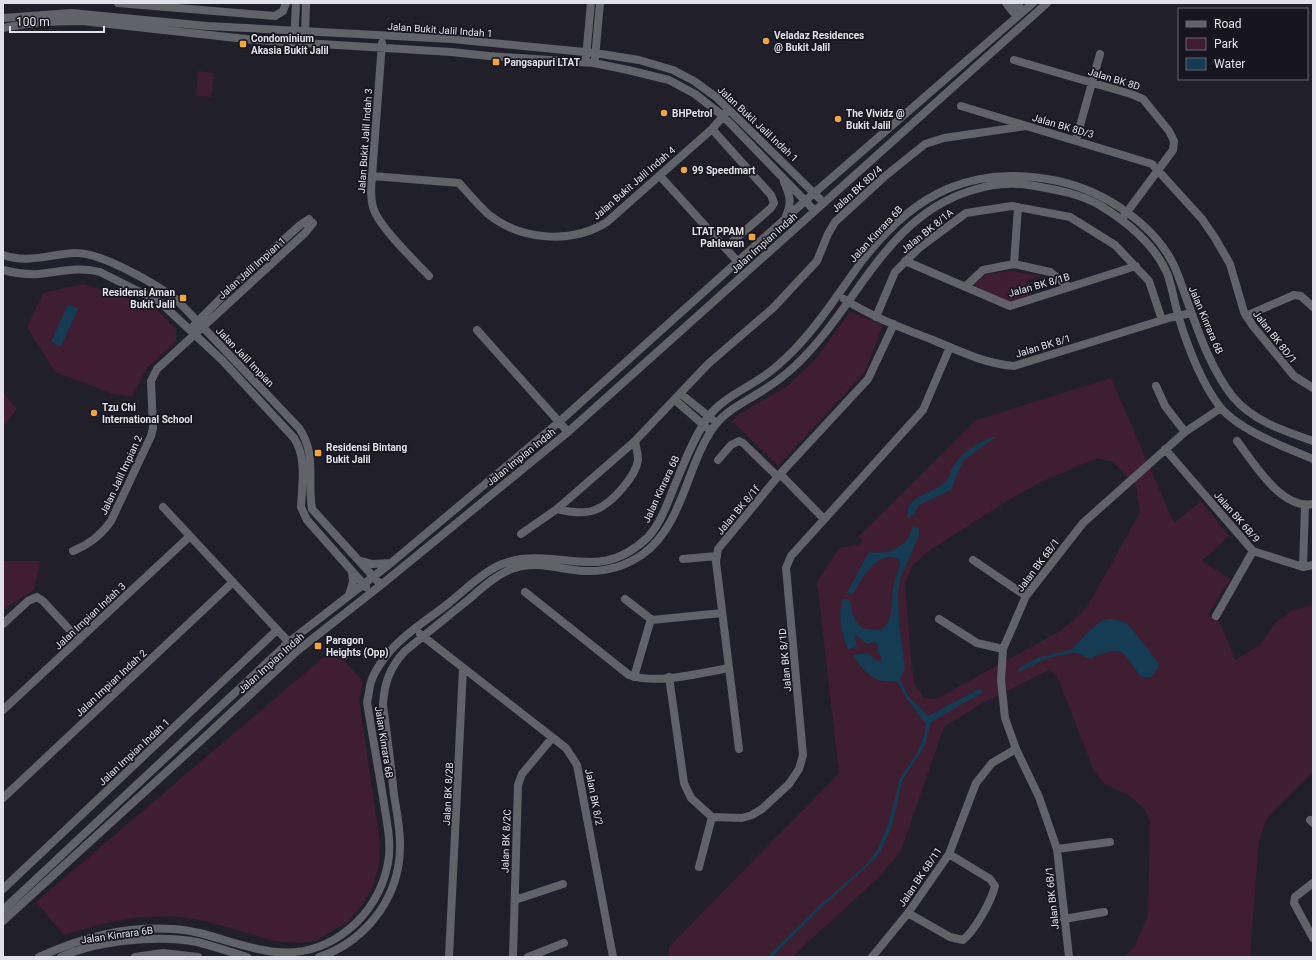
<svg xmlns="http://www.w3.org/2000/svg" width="1316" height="960" viewBox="0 0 1316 960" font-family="Roboto,sans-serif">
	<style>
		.green { fill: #3e1e30; fill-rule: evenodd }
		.water { fill: #153c52 }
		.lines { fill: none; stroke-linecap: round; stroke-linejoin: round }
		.minor { stroke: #616369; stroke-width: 8 }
		.poi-dot { fill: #f1a540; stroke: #171620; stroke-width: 1.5 }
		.labels { text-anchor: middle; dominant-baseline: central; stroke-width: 3.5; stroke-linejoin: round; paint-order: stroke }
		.street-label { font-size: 10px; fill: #e1e0e8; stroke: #171620 }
		.poi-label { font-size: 10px; font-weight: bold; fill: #e1e0e8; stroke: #171620; text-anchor: start }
	</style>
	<rect width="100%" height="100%" fill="#211f2a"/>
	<path class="green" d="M198 71 214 73 211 97 196 96Z
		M1012 271 1042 276 1027 281 1031 294 1009 303 977 288 975 283 987 274Z
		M83 284 154 307 176 329V342L147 368 132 397 113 394 55 372 27 327 43 293Z
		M850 312 883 325 865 372 778 466 732 421 738 415 786 387 815 360Z
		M1111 378 1174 523 1201 501 1229 536 1202 561 1231 579 1208 615 1220 622 1235 660 1260 645 1275 623 1293 610 1313 605V772L1268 817 1259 840 1250 957H1124L1134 947 1148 916 1150 822 1144 808 1128 795 1103 783 1094 771 1057 676 1049 670 983 703 944 727 901 851 877 879 792 957H669V947L839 773 817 582 839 548 860 544 863 541 858 537 976 420ZM1097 458 1113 462 1136 486 1140 512 1087 607 1073 621 1060 631 936 699 924 698 914 682 911 656 905 584 912 566 930 550 1009 500 1041 482Z
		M3 393 17 409 3 427Z
		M3 561H40L34 590 3 610Z
		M334 648 363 682 359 699 362 719 380 843 379 865 373 886 362 905 348 922 315 941 298 943 275 941 205 921 171 916 134 918 101 924 64 935 36 902Z"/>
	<path class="water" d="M68 304 78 309 61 347 51 342Z
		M992 437H997L987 443 963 461 951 490 919 505 914 514 908 518C903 497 933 493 944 483 949 479 950 472 953 467 961 453 977 442 992 437Z
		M914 526 919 529V535L901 577 898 593 899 624 905 668 900 679 908 696 928 716 981 688 982 693 931 722 925 745 903 779 892 826 881 851 874 860 821 908 772 957H767L819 906 866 865 877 850 888 825 900 778 917 753 925 733 926 724 906 698 897 681C874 684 865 673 853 655L868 653 877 661H880L882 658 877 652 878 646 875 642 867 644 856 635 855 636 857 647 848 649C842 636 837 613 843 599H848C853 605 851 617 858 624 861 628 866 629 871 630 894 634 891 604 893 590 894 581 898 573 900 564L899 560C879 547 860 581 853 594L847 593 867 555 870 552C883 555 902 549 909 537 911 532 910 529 914 526Z
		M1107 619H1114L1127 623 1158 662 1159 667 1151 677H1141C1122 651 1124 643 1090 659L1077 653H1073L1048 658 1019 672V668L1037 658 1072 649 1089 631 1100 622Z"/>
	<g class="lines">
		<path class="minor" d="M118 3 275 16 283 11 286 3
			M1006 3 1017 17
			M1016 3 1023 11
			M3 18 71 13 207 26 452 39 595 53 639 60 673 70 694 81 716 97 824 203
			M3 28C29 22 56 21 82 21L255 40 451 52 489 56 594 63 628 70 669 80 695 94 723 116 815 211
			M305 36 306 3
			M294 43 296 3
			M382 43 372 176C371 186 370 197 373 207 378 226 414 260 429 276
			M586 57 591 3
			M595 58 600 3
			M1014 60 1131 94 1143 99 1169 131 1174 141 1173 150 1124 216
			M961 106 1152 164 1202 219 1215 238 1230 264 1244 312 1253 326 1294 376 1313 388
			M712 129 771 195 774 203 771 208 725 248
			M1076 140 1100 54
			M372 176 459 183C468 193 478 205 488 214 521 241 572 244 607 222L712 129 726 113
			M660 176 738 262
			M784 182C790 195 792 203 786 216
			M3 255C28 264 50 254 75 253 101 252 156 284 177 300L299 428C317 454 307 479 312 509L381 585
			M905 261 1010 306 1136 266
			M1014 264 1018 207
			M3 270C15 273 25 275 38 274 59 272 79 266 100 272L160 302 223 361 294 438C307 457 302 485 301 507L307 520 366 587
			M965 287 983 270 1014 264 1050 272 1069 287
			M844 299C872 317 902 328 933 340 959 351 986 364 1014 366L1169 318 1191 313
			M1246 316 1294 295 1301 296 1313 307
			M876 317 895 272 919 248 966 213 1012 206 1070 217 1115 245 1149 281 1162 320
			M194 325 233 286 300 225 309 219
			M477 330 568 432
			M1156 386 1165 406 1185 432
			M681 394 712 419
			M675 400 707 428
			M1237 441C1254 463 1281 510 1313 504
			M1165 449 1253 551 1303 567 1313 565
			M718 460 731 445 739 441 743 443 778 477
			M780 474 824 519
			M163 507 297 651
			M557 509C569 512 585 515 597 509 612 503 636 476 638 460 638 454 636 447 635 441
			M521 534 557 509 635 441 708 364 773 308 817 261 828 234 835 222 884 177 925 144 944 138 1026 126
			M73 551C88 545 102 534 111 521L151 436 153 428 151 381 157 369 305 233 313 223
			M683 559 717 556
			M973 560 1026 596
			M360 561 372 564 391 563
			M1303 567 1305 506
			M525 592 629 675C657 685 700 673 729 668
			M349 595 353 582 352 571
			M625 599 652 620 722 613
			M1216 616 1253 551
			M939 619 977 643 1003 649
			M3 624 28 601 37 597 43 601 79 640
			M420 634 566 748 577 765 613 957
			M634 677 651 619
			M669 677 684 783 691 798 712 817 742 818 752 815 762 809 789 784 799 769 803 755 786 568 791 556 923 410 950 347
			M3 710 190 536
			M739 749 716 562 718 549 780 474 868 379 894 324
			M3 798 233 582
			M1310 820 1313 823
			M1057 849 1110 842
			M699 867 712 817
			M1313 883 1295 897 1294 903 1313 938
			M3 889 277 630
			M515 900 563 884
			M3 910 289 642 391 563 559 422 805 201 1033 3
			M908 913 950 937 963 940C975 930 991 902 995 886L990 879 949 854
			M1064 919 1104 912
			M3 921 207 735 297 651 381 585 568 432 1047 3
			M39 957C83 937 125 926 173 929 209 931 241 949 276 952 331 957 378 916 388 863 392 842 386 819 383 797 378 766 372 734 367 702 369 696 369 688 371 682 374 672 384 657 392 649 408 631 430 618 449 603 465 590 483 572 502 564 508 562 516 560 521 559 571 553 602 580 647 538 659 526 666 507 672 492 682 468 692 441 706 420 720 399 744 390 764 376 775 369 785 359 794 350 820 323 840 291 862 261 914 193 973 163 1058 181 1104 191 1157 225 1176 270 1192 311 1205 362 1233 397 1253 421 1284 431 1313 441
			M61 957C98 940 157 935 197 942 213 946 230 952 247 957
			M135 957 163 953 198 957
			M319 957C359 944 390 909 398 868 403 844 398 819 394 795 391 765 387 735 383 705 384 683 390 667 405 651 426 634 447 617 468 600 482 588 498 573 515 568 538 560 561 570 584 571 605 572 626 566 643 554 683 525 686 467 713 428 724 412 741 404 757 394 772 385 785 376 797 364 858 306 885 216 973 190 994 183 1014 182 1035 186 1058 190 1081 194 1101 206 1126 221 1155 245 1167 273 1172 286 1174 301 1178 315 1187 345 1201 382 1220 407 1240 431 1285 447 1313 459
			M449 957 463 668
			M513 957 518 785 522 774 552 738
			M528 957 564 943
			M872 957 908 913 949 854 976 783 992 763 1016 749
			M1069 957 1057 849 1039 797 1016 749 1005 718 1001 680 1003 649 1026 596 1083 523 1185 432 1221 408"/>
	</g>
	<g class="poi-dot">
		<circle cx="766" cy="41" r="4"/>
		<rect x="239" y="40" width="8" height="8" rx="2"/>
		<rect x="492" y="58" width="8" height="8" rx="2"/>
		<circle cx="664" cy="113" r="4"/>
		<circle cx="838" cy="119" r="4"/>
		<circle cx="684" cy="170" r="4"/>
		<rect x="748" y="233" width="8" height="8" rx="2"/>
		<rect x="179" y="294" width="8" height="8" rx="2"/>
		<circle cx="94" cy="413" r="4"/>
		<rect x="314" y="449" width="8" height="8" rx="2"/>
		<rect x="314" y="642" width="8" height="8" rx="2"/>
	</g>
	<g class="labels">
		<g class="street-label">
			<text transform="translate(440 30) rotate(4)">Jalan Bukit Jalil Indah 1</text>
			<text transform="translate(1114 79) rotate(17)">Jalan BK 8D</text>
			<text transform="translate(758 124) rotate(43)">Jalan Bukit Jalil Indah 1</text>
			<text transform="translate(1063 126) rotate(16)">Jalan BK 8D/3</text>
			<text transform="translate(365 141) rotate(-86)">Jalan Bukit Jalil Indah 3</text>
			<text transform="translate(634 183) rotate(-41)">Jalan Bukit Jalil Indah 4</text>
			<text transform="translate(857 189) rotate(-42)">Jalan BK 8D/4</text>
			<text transform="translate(927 231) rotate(-39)">Jalan BK 8/1A</text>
			<text transform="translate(876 234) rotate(-47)">Jalan Kinrara 6B</text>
			<text transform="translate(764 243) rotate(-42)">Jalan Impian Indah</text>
			<text transform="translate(252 268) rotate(-42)">Jalan Jalil Impian 1</text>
			<text transform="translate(1039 285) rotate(-16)">Jalan BK 8/1B</text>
			<text transform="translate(1206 320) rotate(67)">Jalan Kinrara 6B</text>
			<text transform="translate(1275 337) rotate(52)">Jalan BK 8D/1</text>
			<text transform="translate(1043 346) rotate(-17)">Jalan BK 8/1</text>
			<text transform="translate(245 357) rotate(46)">Jalan Jalil Impian</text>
			<text transform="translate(521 457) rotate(-39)">Jalan Impian Indah</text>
			<text transform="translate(121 475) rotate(-65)">Jalan Jalil Impian 2</text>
			<text transform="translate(661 489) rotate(-65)">Jalan Kinrara 6B</text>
			<text transform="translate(738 510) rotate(-50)">Jalan BK 8/1f</text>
			<text transform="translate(1237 517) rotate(49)">Jalan BK 6B/9</text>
			<text transform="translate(1038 565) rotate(-53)">Jalan BK 6B/1</text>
			<text transform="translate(90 616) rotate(-43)">Jalan Impian Indah 3</text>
			<text transform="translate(785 660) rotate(-95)">Jalan BK 8/1D</text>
			<text transform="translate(271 663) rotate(-42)">Jalan Impian Indah</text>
			<text transform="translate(111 683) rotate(-43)">Jalan Impian Indah 2</text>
			<text transform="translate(384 742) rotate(81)">Jalan Kinrara 6B</text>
			<text transform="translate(134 752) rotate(-43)">Jalan Impian Indah 1</text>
			<text transform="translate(448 794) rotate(-87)">Jalan BK 8/2B</text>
			<text transform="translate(594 797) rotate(79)">Jalan BK 8/2</text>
			<text transform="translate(506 841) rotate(-88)">Jalan BK 8/2C</text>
			<text transform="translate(920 877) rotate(-56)">Jalan BK 6B/11</text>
			<text transform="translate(1052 898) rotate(-96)">Jalan BK 6B/1</text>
			<text transform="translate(117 935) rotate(-8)">Jalan Kinrara 6B</text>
		</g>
		<g class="poi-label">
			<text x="774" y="35">Veladaz Residences<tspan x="774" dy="12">@ Bukit Jalil</tspan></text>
			<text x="251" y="38">Condominium<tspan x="251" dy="12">Akasia Bukit Jalil</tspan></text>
			<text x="504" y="62">Pangsapuri LTAT</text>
			<text x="672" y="113">BHPetrol</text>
			<text x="846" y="113">The Vividz @<tspan x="846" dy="12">Bukit Jalil</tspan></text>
			<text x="692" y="170">99 Speedmart</text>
			<text x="744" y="231" text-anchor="end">LTAT PPAM<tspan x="744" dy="12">Pahlawan</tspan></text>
			<text x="175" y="292" text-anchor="end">Residensi Aman<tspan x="175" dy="12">Bukit Jalil</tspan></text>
			<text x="102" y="407">Tzu Chi<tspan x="102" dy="12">International School</tspan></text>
			<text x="326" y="447">Residensi Bintang<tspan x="326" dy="12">Bukit Jalil</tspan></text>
			<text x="326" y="640">Paragon<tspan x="326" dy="12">Heights (Opp)</tspan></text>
		</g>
	</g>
	<rect width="1316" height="960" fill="none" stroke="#e1e0e8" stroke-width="8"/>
	<rect x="1178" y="8" width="130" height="72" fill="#171620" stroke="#686770"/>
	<rect x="1186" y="21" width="20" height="6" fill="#616369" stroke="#686770"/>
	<text x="1214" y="28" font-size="12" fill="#e1e0e8">Road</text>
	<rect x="1186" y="38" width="20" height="12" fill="#3e1e30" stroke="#686770"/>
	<text x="1214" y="48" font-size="12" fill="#e1e0e8">Park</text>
	<rect x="1186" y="58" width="20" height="12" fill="#153c52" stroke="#686770"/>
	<text x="1214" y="68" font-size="12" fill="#e1e0e8">Water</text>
	<path d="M10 26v6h94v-6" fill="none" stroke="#e1e0e8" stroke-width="2"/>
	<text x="16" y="26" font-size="12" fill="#e1e0e8" stroke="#171620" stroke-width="3" paint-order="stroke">100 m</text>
</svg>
